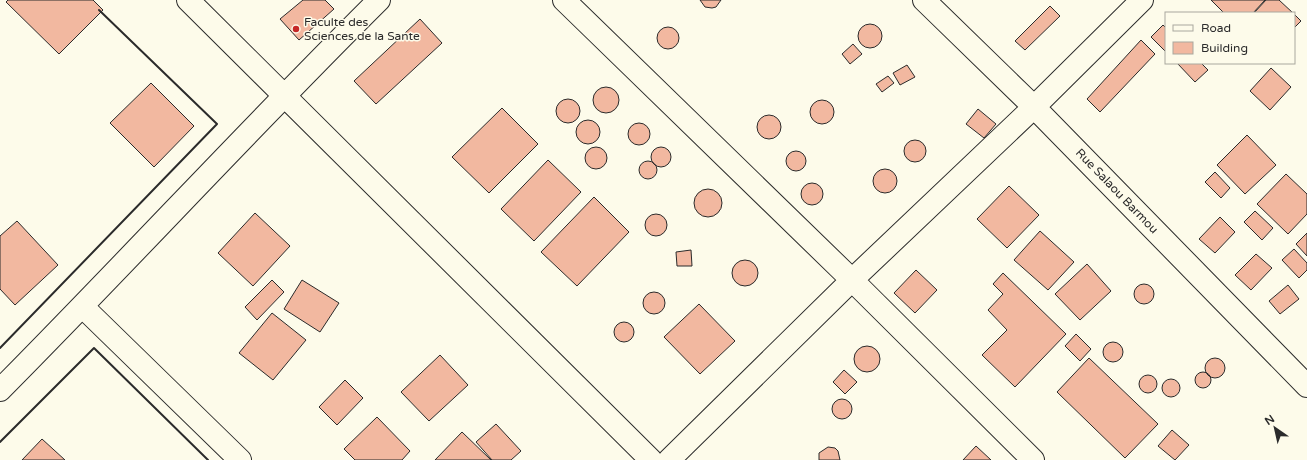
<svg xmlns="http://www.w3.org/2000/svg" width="1307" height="460" viewBox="0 0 1307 460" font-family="'Varela Round',sans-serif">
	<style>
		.building { fill: #f2b8a0; stroke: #2b2b2b }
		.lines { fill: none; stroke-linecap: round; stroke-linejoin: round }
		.minor-casing { stroke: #2b2b2b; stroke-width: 24 }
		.minor { stroke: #fdfbea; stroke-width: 22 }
		.wall { stroke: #2b2b2b; stroke-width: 2 }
		.poi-dot { fill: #c62828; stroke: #fdfbea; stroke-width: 1.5 }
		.labels { text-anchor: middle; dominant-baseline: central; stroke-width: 3; stroke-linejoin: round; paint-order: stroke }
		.poi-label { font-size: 12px; fill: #2b2b2b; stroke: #fdfbea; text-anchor: start }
		.street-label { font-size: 12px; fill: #2b2b2b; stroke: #fdfbea }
	</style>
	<rect width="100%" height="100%" fill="#fdfbea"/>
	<path class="building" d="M8 0H93L103 10 59 54 6 2Z
		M303 0H325L334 9 299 40 280 19Z
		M700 0H721L716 7 712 8 705 7Z
		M1211 0H1265L1253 13H1224Z
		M1266 0H1279L1293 13H1254Z
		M1050 6 1060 16 1025 50 1015 41Z
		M1294 14 1301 21 1294 28Z
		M420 19 442 43 376 104 354 81Z
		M858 36a12 12 0 1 1 24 0a12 12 0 1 1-24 0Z
		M1163 25 1166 28V52L1151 37Z
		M657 38a11 11 0 1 1 22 0a11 11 0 1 1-22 0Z
		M1141 40 1155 54 1100 112 1087 99Z
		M853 44 862 54 850 64 842 54Z
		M1177 63H1201L1208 70 1195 82Z
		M907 65 915 77 900 85 893 73Z
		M1271 68 1291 87 1270 110 1250 91Z
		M888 76 894 83 882 92 876 84Z
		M151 83 194 126 154 167 110 123Z
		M593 100a13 13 0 1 1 26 0a13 13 0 1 1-26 0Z
		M556 111a12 12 0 1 1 24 0a12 12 0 1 1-24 0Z
		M810 112a12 12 0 1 1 24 0a12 12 0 1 1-24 0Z
		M502 108 538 144 489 193 452 157Z
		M978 109 996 124 984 138 966 124Z
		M757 127a12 12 0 1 1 24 0a12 12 0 1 1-24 0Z
		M576 132a12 12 0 1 1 24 0a12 12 0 1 1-24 0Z
		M628 134a11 11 0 1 1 22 0a11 11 0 1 1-22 0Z
		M1247 135 1276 165 1245 194 1217 165Z
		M904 151a11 11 0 1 1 22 0a11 11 0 1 1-22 0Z
		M585 158a11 11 0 1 1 22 0a11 11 0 1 1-22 0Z
		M651 157a10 10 0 1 1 20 0a10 10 0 1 1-20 0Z
		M786 161a10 10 0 1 1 20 0a10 10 0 1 1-20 0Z
		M548 160 581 192 534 241 501 209Z
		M639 170a9 9 0 1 1 18 0a9 9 0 1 1-18 0Z
		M873 181a12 12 0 1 1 24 0a12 12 0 1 1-24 0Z
		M1215 172 1230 188 1221 198 1205 182Z
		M1286 174 1307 194V214L1288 234 1257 204Z
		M801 194a11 11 0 1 1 22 0a11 11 0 1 1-22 0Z
		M1009 186 1039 215 1007 248 977 219Z
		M694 203a14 14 0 1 1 28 0a14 14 0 1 1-28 0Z
		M594 197 629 232 577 286 541 252Z
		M1255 211 1273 228 1262 240 1244 222Z
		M255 213 290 246 253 286 218 253Z
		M645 225a11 11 0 1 1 22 0a11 11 0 1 1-22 0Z
		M1220 217 1235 232 1215 253 1199 239Z
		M17 221 58 265 15 305 0 289V236Z
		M1040 231 1074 262 1048 290 1014 260Z
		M1307 233V256L1296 244Z
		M1294 249 1307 263V270L1299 278 1282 260Z
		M691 250 692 266H677L676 252Z
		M1256 254 1272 268 1251 290 1235 275Z
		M732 273a13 13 0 1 1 26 0a13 13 0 1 1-26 0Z
		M1087 264 1111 291 1080 320 1055 294Z
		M916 270 937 290 915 313 894 293Z
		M1003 273 1066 334 1015 387 982 355 1007 330 988 310 1003 294 993 284Z
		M272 280 284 292 257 320 245 307Z
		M302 280 339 303 320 332 284 309Z
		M1134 294a10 10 0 1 1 20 0a10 10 0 1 1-20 0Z
		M1288 285 1299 299 1280 314 1269 301Z
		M643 303a11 11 0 1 1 22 0a11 11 0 1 1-22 0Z
		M699 304 735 341 700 374 664 337Z
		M272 313 306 340 273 380 239 353Z
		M614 332a10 10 0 1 1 20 0a10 10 0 1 1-20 0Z
		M1076 334 1091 349 1080 361 1065 346Z
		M1103 352a10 10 0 1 1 20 0a10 10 0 1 1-20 0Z
		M854 359a13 13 0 1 1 26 0a13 13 0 1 1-26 0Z
		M440 355 468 385 429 421 401 392Z
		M1089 358 1158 424 1125 458 1057 392Z
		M1205 368a10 10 0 1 1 20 0a10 10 0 1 1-20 0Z
		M844 370 857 382 845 394 833 382Z
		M1195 380a8 8 0 1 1 16 0a8 8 0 1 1-16 0Z
		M1139 384a9 9 0 1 1 18 0a9 9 0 1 1-18 0Z
		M1162 388a9 9 0 1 1 18 0a9 9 0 1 1-18 0Z
		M345 380 363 398 337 425 319 407Z
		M832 409a10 10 0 1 1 20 0a10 10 0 1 1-20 0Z
		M377 417 410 451 402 460H355L344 449Z
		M496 424 521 451 511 460H492L476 442Z
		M1172 430 1189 445 1175 460 1158 446Z
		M462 432 491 460H435Z
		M42 439 65 460H22Z
		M976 446 991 460H963Z
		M828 447 835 448 838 451 840 460H819V453Z"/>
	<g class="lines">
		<defs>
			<path id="minor" d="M188 0 651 460
				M564 0 852 280 1033 460
				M924 0 1034 107 1307 386
				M83 307 240 460
				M0 390C128 261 250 128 379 0
				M669 460 852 280 1034 107 1142 0"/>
		</defs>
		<use href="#minor" class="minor-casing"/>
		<use href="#minor" class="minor"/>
		<path class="wall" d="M0 348 217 124 99 10
			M0 442 94 348 208 460"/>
	</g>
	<circle class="poi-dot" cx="296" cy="29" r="4"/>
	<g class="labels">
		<g class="poi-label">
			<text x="304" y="22">Faculte des<tspan x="304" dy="14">Sciences de la Sante</tspan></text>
		</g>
		<g class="street-label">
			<text transform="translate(1117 191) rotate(46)">Rue Salaou Barmou</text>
		</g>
	</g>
	<rect x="1165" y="12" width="130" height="52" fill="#fdfbea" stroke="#a9a89e"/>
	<rect x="1173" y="25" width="20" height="6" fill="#fdfbea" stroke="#a9a89e"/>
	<text x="1201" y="32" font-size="12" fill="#2b2b2b">Road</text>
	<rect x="1173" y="42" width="20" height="12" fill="#f2b8a0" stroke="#a9a89e"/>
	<text x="1201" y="52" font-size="12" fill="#2b2b2b">Building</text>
	<g transform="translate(1275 428) rotate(326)" stroke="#fdfbea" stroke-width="3" paint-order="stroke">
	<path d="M0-3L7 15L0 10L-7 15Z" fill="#2b2b2b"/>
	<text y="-6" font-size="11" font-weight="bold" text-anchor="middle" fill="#2b2b2b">N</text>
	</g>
</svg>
